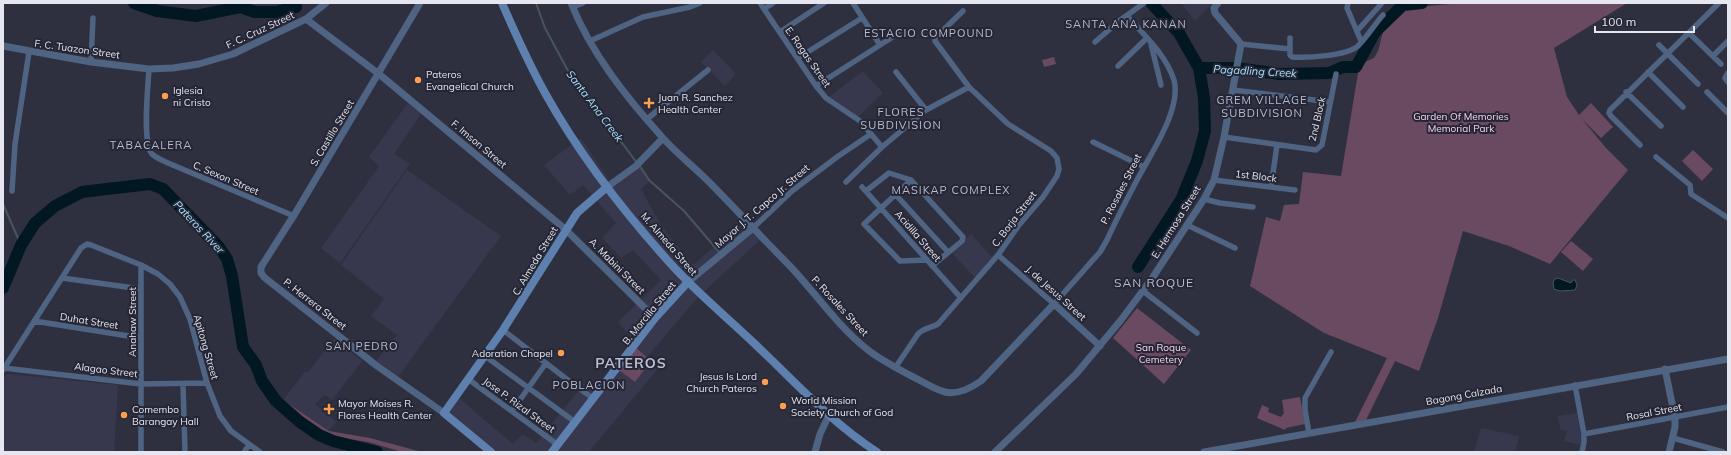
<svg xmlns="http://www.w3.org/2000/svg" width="1731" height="455" viewBox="0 0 1731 455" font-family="Mulish,sans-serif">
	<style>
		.built { fill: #37374d }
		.green { fill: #694a61 }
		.water { fill: #011822; stroke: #465660 }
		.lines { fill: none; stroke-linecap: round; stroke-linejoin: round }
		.stream { stroke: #465660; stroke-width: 2 }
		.river { stroke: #011822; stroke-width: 12 }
		.minor-tunnel { stroke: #4a4b5a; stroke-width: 5.5; stroke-dasharray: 5.5 3; stroke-linecap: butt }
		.minor { stroke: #4e6482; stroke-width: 5.5 }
		.tertiary { stroke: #4e6482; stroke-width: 7 }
		.secondary { stroke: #5d80af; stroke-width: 8 }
		.poi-dot { fill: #fb9e51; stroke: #252635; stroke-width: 1.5 }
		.labels { text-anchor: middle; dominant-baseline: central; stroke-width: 4; stroke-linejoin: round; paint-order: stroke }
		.street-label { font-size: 10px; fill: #e6e6f1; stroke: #252635 }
		.poi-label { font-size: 10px; fill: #e6e6f1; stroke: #252635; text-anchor: start }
		.park-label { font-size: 10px; fill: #fad4ef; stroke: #252635 }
		.neighbourhood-label { font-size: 11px; letter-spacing: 1px; fill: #bbbcd0; stroke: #252635 }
		.water-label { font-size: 11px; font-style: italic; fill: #a5e2fe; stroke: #252635 }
		.quarter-label { font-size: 12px; letter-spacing: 1px; fill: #bbbcd0; stroke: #252635 }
		.district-label { font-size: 14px; font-weight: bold; letter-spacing: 1px; fill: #bbbcd0; stroke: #252635 }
	</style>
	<rect width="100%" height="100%" fill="#2f303f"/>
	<path class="built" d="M1181 3H1213L1195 21Z
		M713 50 736 74 725 86 701 62Z
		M863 71 883 93 857 118 826 99Z
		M408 103 421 114 394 154 410 164 340 263 321 248 379 166 369 157Z
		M581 138 610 181 638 162 651 180 641 189 661 225 693 265 743 222 760 240 699 296 648 356 660 366 589 452H496L450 412 459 398 513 444 523 434 536 443 584 384 594 391 633 340 618 322 661 280 633 250 621 258 602 238 616 223 583 185 570 195 544 165Z
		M407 170 501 236 398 377 376 361 397 335 371 316 384 299 341 265Z
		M971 234 994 259 976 279 952 253Z
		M334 339 362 361 332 400 325 395 315 404 336 422 329 431 283 400 304 373 309 371Z
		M7 374 118 385 114 452H3V379Z
		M1577 413 1582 440 1580 445 1564 441 1567 431 1560 429 1558 416Z
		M1481 428 1519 436 1515 452H1474Z"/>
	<path class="green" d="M1461 3H1627L1554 48 1567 97 1579 115 1591 103 1613 127 1601 138 1582 119 1606 148 1628 170 1550 264 1509 246 1463 231 1438 318 1419 371 1395 361 1366 420 1355 422 1387 358 1324 333 1250 286 1266 217 1280 221 1284 205 1299 204 1303 172 1341 176 1359 67 1367 61 1374 58 1378 51 1383 32 1390 23 1407 8Z
		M1054 57 1056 64 1044 67 1042 60Z
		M1693 150 1713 169 1702 181 1682 161Z
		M1571 241 1593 259 1583 271 1561 252Z
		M1137 308 1191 350 1164 384 1113 338Z
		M636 348 651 361 635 382 619 370Z
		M1300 397 1305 424 1286 428 1285 430 1257 418 1262 405 1269 408 1268 412 1281 417 1283 414H1284L1282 400Z
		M283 400 329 431 370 438 422 452H402L368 442 324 435 283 404 281 403Z"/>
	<path class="water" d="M1558 278 1571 283 1573 280H1575L1577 285 1575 290 1560 291 1554 289 1553 282 1555 279Z"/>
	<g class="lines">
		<path class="stream" d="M536 3 545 28 567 69 637 163
			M639 165 649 180 684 211 720 253
			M3 204 21 245"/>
		<path class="river" d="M134 3 157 11 196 16 240 7 255 12H276L296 7
			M1199 68H1236L1280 74 1329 73 1343 67H1356L1375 32 1403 5 1422 3
			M1138 267 1181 200 1197 161 1205 131 1204 98 1199 68 1179 33 1151 3
			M3 288 21 245 35 223 55 206 82 192 98 190 150 184 163 189 219 247 227 259 232 276 243 347 256 365 262 381 276 401 300 422 319 435 333 441 377 452"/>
		<path class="minor-tunnel" d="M573 384 584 392"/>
		<path class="minor" d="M760 3 816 86 826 98 860 121 882 147
			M853 3 880 45
			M1348 3 1347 8 1361 41
			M573 7 583 3
			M764 9 773 3
			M1357 31 1382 3
			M780 32 824 3
			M1689 33 1721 64
			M1290 38V55L1292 57C1306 58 1347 56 1358 46 1367 37 1375 24 1383 15
			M590 41 643 17 690 7 700 3
			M1095 42 1119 21 1144 3
			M1151 44 1161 85
			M1241 44 1290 49
			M1659 45 1698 84
			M1713 56 1728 41
			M798 58 862 18
			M91 62 93 18
			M1118 66 1147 38
			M149 69C148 86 142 143 152 154 156 158 164 161 168 163L294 216
			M896 72 926 110
			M1648 72 1683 107
			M1728 73 1725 78 1728 82
			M816 86 902 31
			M1233 90 1330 102
			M1626 92 1661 126
			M1707 92 1728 113
			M647 119 708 70
			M1224 137 1316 150 1322 145 1336 74
			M1093 142 1144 167
			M1640 145 1611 116 1609 113 1610 110 1719 3
			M1656 157 1690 185 1691 194 1728 218
			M911 180 864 224 900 261 927 260
			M1214 180 1295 190
			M846 182 882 147 926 110 969 87
			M862 187 961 298
			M1271 187 1277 145
			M12 191 15 144 29 52
			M866 191 889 173 911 180 963 237 962 241 932 266
			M896 195 948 252
			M1204 199 1220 203 1253 207
			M1187 225 1235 248
			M753 228 792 191 837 157 871 134
			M998 255 1054 304 1100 252 1107 240C1116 220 1126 201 1136 182 1149 156 1182 110 1174 80 1166 55 1145 36 1127 16
			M141 265V452
			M62 278 141 289
			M1143 291 1197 333
			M34 321 141 338
			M503 330 573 384
			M485 356 575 422
			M4 368 141 384 207 383
			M895 368 918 334C924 328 931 328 938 324L998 255 1019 225 1043 197 1057 176 1059 169 1057 158 1051 151 1008 124 969 87 935 41V38L963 11
			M3 370 81 248 87 244 91 245 141 265 158 274 170 284 180 297 190 319 207 383 220 416 231 431 260 452
			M468 379 558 445
			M183 384 185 452
			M1575 385 1584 434V442L1582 452
			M584 392 593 398
			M512 411 546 363
			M1309 433 1305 410V398L1331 352
			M1584 434 1728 407
			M1673 438 1723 452
			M244 452 249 445"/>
		<path class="tertiary" d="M420 3 296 212 261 267V273L265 278 377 366 444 413
			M571 3C591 53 626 97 662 137 676 153 693 166 708 181 735 208 761 237 788 264 815 292 837 326 868 350 885 363 904 372 923 382 930 386 937 390 945 392 958 395 971 388 981 381L1054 304 1100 346
			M306 19 379 74 565 229 655 318
			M3 46 91 62 149 69 173 68 199 64 233 54 306 19 326 3
			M607 187 636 166 663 138
			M688 282 753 228
			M1665 369 1675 418V427L1669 452
			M815 452 820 434 829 415
			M995 452 1076 374 1121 320 1153 277 1204 199 1214 180 1224 137 1241 44 1215 13 1214 8 1218 3
			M1204 452 1728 359"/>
		<path class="secondary" d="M502 3C515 33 529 64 545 93 579 154 623 211 670 263 697 293 728 318 757 346 796 383 832 423 877 452
			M491 452 444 413 503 330 577 213 607 187
			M552 452 655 318 688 282"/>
	</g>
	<g class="poi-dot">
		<circle cx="418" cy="80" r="4"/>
		<circle cx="165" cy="96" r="4"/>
		<path d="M647 97h4v4h4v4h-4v4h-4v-4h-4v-4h4z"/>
		<circle cx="561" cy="353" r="4"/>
		<circle cx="765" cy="382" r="4"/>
		<circle cx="783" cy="406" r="4"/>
		<path d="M327 403h4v4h4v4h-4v4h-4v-4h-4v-4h4z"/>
		<circle cx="124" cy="415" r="4"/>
	</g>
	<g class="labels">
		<g class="street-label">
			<text transform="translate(260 30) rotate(-25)">F. C. Cruz Street</text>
			<text transform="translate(77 49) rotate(8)">F. C. Tuazon Street</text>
			<text transform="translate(808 57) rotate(55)">E. Ragas Street</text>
			<text transform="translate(1317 119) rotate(-77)">2nd Block</text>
			<text transform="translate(332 133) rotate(-59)">S. Castillo Street</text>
			<text transform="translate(479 144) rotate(40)">F. Imson Street</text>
			<text transform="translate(1256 176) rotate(7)">1st Block</text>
			<text transform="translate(226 178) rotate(23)">C. Sexon Street</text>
			<text transform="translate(1121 189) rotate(-63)">P. Rosales Street</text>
			<text transform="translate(762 206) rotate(-41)">Mayor J. T. Capco Jr. Street</text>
			<text transform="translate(1014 219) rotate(-53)">C. Borja Street</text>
			<text transform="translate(1176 222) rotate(-58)">E. Hermosa Street</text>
			<text transform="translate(918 236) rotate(49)">Acidilla Street</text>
			<text transform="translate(669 244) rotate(49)">M. Almeda Street</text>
			<text transform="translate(535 261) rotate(-59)">C. Almeda Street</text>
			<text transform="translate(617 266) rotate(45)">A. Mabini Street</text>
			<text transform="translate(1056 293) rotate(42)">J. de Jesus Street</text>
			<text transform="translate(315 304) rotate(38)">P. Herrera Street</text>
			<text transform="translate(840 306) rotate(47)">P. Rosales Street</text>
			<text transform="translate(649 313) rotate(-51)">B. Morcilla Street</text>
			<text transform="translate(89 321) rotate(9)">Duhat Street</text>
			<text transform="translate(132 322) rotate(-90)">Anahaw Street</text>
			<text transform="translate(206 347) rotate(74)">Apitong Street</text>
			<text transform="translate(106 370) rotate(7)">Alagao Street</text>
			<text transform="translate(1464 395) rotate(-10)">Bagong Calzada</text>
			<text transform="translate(519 405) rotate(36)">Jose P. Rizal Street</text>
			<text transform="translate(1654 412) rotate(-11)">Rosal Street</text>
		</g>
		<g class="poi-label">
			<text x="426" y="74">Pateros<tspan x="426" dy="12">Evangelical Church</tspan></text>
			<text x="173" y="90">Iglesia<tspan x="173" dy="12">ni Cristo</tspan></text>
			<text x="658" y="97">Juan R. Sanchez<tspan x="658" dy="12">Health Center</tspan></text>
			<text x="553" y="353" text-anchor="end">Adoration Chapel</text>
			<text x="757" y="376" text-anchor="end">Jesus Is Lord<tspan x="757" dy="12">Church Pateros</tspan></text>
			<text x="791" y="400">World Mission<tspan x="791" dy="12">Society Church of God</tspan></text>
			<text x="338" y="403">Mayor Moises R.<tspan x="338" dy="12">Flores Health Center</tspan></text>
			<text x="132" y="409">Comembo<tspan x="132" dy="12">Barangay Hall</tspan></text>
		</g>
		<g class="park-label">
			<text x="1461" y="116">Garden Of Memories<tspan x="1461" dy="12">Memorial Park</tspan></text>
			<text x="1161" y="347">San Roque<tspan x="1161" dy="12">Cemetery</tspan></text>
		</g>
		<g class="neighbourhood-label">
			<text x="1126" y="24">SANTA ANA KANAN</text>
			<text x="929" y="33">ESTACIO COMPOUND</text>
			<text x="1262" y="100">GREM VILLAGE<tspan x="1262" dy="13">SUBDIVISION</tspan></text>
			<text x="901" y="112">FLORES<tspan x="901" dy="13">SUBDIVISION</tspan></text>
			<text x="151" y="145">TABACALERA</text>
			<text x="951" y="190">MASIKAP COMPLEX</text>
			<text x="362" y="346">SAN PEDRO</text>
			<text x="589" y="385">POBLACION</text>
		</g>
		<g class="water-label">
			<text transform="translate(1255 71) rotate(3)">Pagadling Creek</text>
			<text transform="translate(595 106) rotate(53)">Santa Ana Creek</text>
			<text transform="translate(199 227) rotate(47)">Pateros River</text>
		</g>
		<g class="quarter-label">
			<text x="1154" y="282">SAN ROQUE</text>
		</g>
		<g class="district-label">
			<text x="631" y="363">PATEROS</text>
		</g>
	</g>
	<rect width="1731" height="455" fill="none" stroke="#e6e6f1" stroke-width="8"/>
	<path d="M1595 26v6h99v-6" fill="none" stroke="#e6e6f1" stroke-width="2"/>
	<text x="1601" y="26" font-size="12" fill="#e6e6f1" stroke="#252635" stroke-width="3" paint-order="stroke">100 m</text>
</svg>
